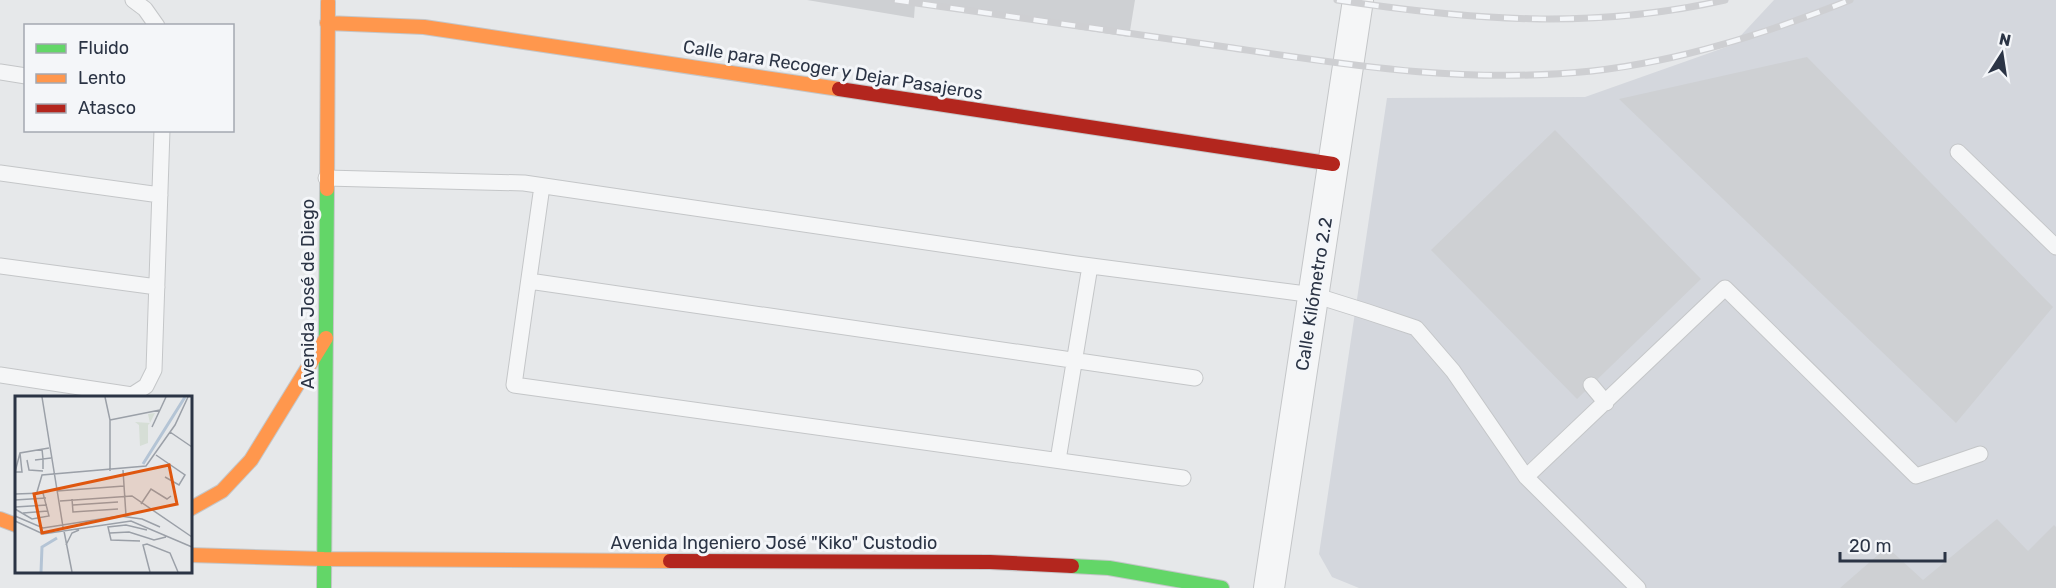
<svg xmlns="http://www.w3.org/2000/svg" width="2056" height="588" viewBox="0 0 2056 588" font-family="Rubik,sans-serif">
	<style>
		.built { fill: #d4d7dd }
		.building { fill: #ced0d3 }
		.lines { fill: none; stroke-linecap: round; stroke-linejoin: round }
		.lane-casing { stroke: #c4c6c8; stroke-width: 17 }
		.street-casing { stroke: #c4c6c8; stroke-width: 32 }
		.fast-casing { stroke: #c4c6c8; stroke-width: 16 }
		.slow-casing { stroke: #c4c6c8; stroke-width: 16 }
		.jam-casing { stroke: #c4c6c8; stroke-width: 16 }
		.lane { stroke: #f5f6f7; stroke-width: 15 }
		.street { stroke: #f5f6f7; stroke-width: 30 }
		.fast { stroke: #63d668; stroke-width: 14 }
		.slow { stroke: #ff974d; stroke-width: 14 }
		.jam { stroke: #b3261e; stroke-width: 14 }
		.rail-casing { stroke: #cecfd2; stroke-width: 7 }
		.rail { stroke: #f4f6f9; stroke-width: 4.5; stroke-dasharray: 14; stroke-linecap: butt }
		.labels { text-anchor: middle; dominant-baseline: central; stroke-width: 6; stroke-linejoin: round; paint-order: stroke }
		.street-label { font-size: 18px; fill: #2b3445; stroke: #f4f6f9 }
		.inset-river { fill: none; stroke: #b4c4d5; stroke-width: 3 }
		.inset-road { fill: none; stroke: #9ba0a8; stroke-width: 1.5 }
		.view { fill: #df570f; fill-opacity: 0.15; stroke: #df570f; stroke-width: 3 }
		.inset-edge { fill: none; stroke: #2b3445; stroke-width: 3 }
	</style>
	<rect width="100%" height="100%" fill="#e6e8ea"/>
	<path class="built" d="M1774 0H2056V588H1359L1332 577 1319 554 1387 98 1585 97 1732 45Z"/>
	<path class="building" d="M807 0H1135L1129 37 915 4 914 18Z
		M1807 57 2053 307 1956 423 1619 99Z
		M1555 130 1701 279 1577 399 1431 250Z
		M1997 519 2028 551 2054 525 2056 527V588H1840L1887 547 1923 580Z"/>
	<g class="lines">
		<defs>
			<path id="lane" d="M133 0 145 9 157 26
				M0 72 26 76
				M1958 152 2056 247
				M0 173 160 195
				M326 178 524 183 1076 264 1314 295 1368 312 1416 328 1453 371 1526 477 1638 588
				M542 186 514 385 1183 478
				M0 266 157 287
				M529 281 1195 378
				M0 375 132 395 146 386 154 370 162 130
				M1591 385 1606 403
				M1058 460 1090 266
				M1526 477 1725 288 1916 476 1980 454"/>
			<path id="street" d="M1269 588 1358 0"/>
			<path id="fast" d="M1072 566 1109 568 1222 588
				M324 588 327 189"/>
			<path id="slow" d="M327 23 424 27 839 89
				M327 189 328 2
				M190 509 222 491 251 460 326 338
				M0 519 16 525
				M190 555 324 559 670 561"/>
			<path id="jam" d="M839 89 1333 164
				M670 561 990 562 1072 566"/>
		</defs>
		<use href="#lane" class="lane-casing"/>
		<use href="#street" class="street-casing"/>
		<use href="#fast" class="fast-casing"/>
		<use href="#slow" class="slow-casing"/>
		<use href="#jam" class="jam-casing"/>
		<use href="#lane" class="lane"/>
		<use href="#street" class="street"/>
		<use href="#fast" class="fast"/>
		<use href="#slow" class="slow"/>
		<use href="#jam" class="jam"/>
		<defs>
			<path id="rail" d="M895 0C1007 16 1120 32 1233 48 1355 66 1468 84 1592 71 1682 61 1767 33 1850 0
				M1337 0C1470 20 1592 30 1725 0"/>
		</defs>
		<use href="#rail" class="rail-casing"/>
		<use href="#rail" class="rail"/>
	</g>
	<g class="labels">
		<g class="street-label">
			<text transform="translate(833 70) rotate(9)">Calle para Recoger y Dejar Pasajeros</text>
			<text transform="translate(308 294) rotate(-90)">Avenida José de Diego</text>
			<text transform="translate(1314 294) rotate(-81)">Calle Kilómetro 2.2</text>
			<text x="774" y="543">Avenida Ingeniero José "Kiko" Custodio</text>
		</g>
	</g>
	<g transform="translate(15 396)">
		<rect width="177" height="177" fill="#e6e8ea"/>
		<path d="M140 17 135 27 133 29V47L125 50 124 29 120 26 135 27 133 18Z" fill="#d6ded6"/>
		<path class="inset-river" d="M128 68 170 1M26 176 27 151 42 142"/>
		<path class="inset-road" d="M27 1 48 131M90 1 95 24V75M95 24 145 14M137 31 151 1M155 36 177 51M27 53 28 63 36 62M141 59 170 79 164 89 150 81M12 64 14 74 28 75M20 64 28 63V73M108 74 111 120M0 76 5 57 34 52M1 76H7L5 57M42 95 109 90M22 96 27 79 131 70 160 29 173 1M0 98 28 97 34 120 17 123 0 113M57 103 58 116 103 113M0 104 31 102M45 105 117 100 177 141M126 108 136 93 152 103 156 100M58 109 103 106M0 111 32 109M8 117 33 115M0 120 28 132 105 120 127 123 145 131M0 125 28 138 116 125 177 151M49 135 57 176M95 137 114 136 139 144 151 141M125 145 96 144 93 131 111 129 132 134M51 149 57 137 64 134M135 176 128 149 132 148 155 157 163 176"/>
		<path class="view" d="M154 69 162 108 27 137 19 98Z"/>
		<rect width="177" height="177" class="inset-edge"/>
	</g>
	<rect x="24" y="24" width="210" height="108" fill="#f4f6f9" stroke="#a4a8b1" stroke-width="1.5"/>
	<rect x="36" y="44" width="30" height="9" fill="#63d668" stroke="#a4a8b1" stroke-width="1.5"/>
	<text x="78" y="54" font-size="18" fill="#2b3445">Fluido</text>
	<rect x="36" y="74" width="30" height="9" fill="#ff974d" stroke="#a4a8b1" stroke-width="1.5"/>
	<text x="78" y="84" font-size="18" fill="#2b3445">Lento</text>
	<rect x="36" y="104" width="30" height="9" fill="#b3261e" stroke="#a4a8b1" stroke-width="1.5"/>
	<text x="78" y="114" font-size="18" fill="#2b3445">Atasco</text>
	<g transform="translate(2002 54) rotate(12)" stroke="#f4f6f9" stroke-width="4.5" paint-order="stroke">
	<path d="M0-4.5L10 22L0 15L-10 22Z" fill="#2b3445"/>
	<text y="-9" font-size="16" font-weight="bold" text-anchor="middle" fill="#2b3445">N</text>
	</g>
	<path d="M1840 552v9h105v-9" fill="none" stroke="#2b3445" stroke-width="3"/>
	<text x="1849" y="552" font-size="18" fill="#2b3445" stroke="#f4f6f9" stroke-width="4.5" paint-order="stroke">20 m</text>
</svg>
